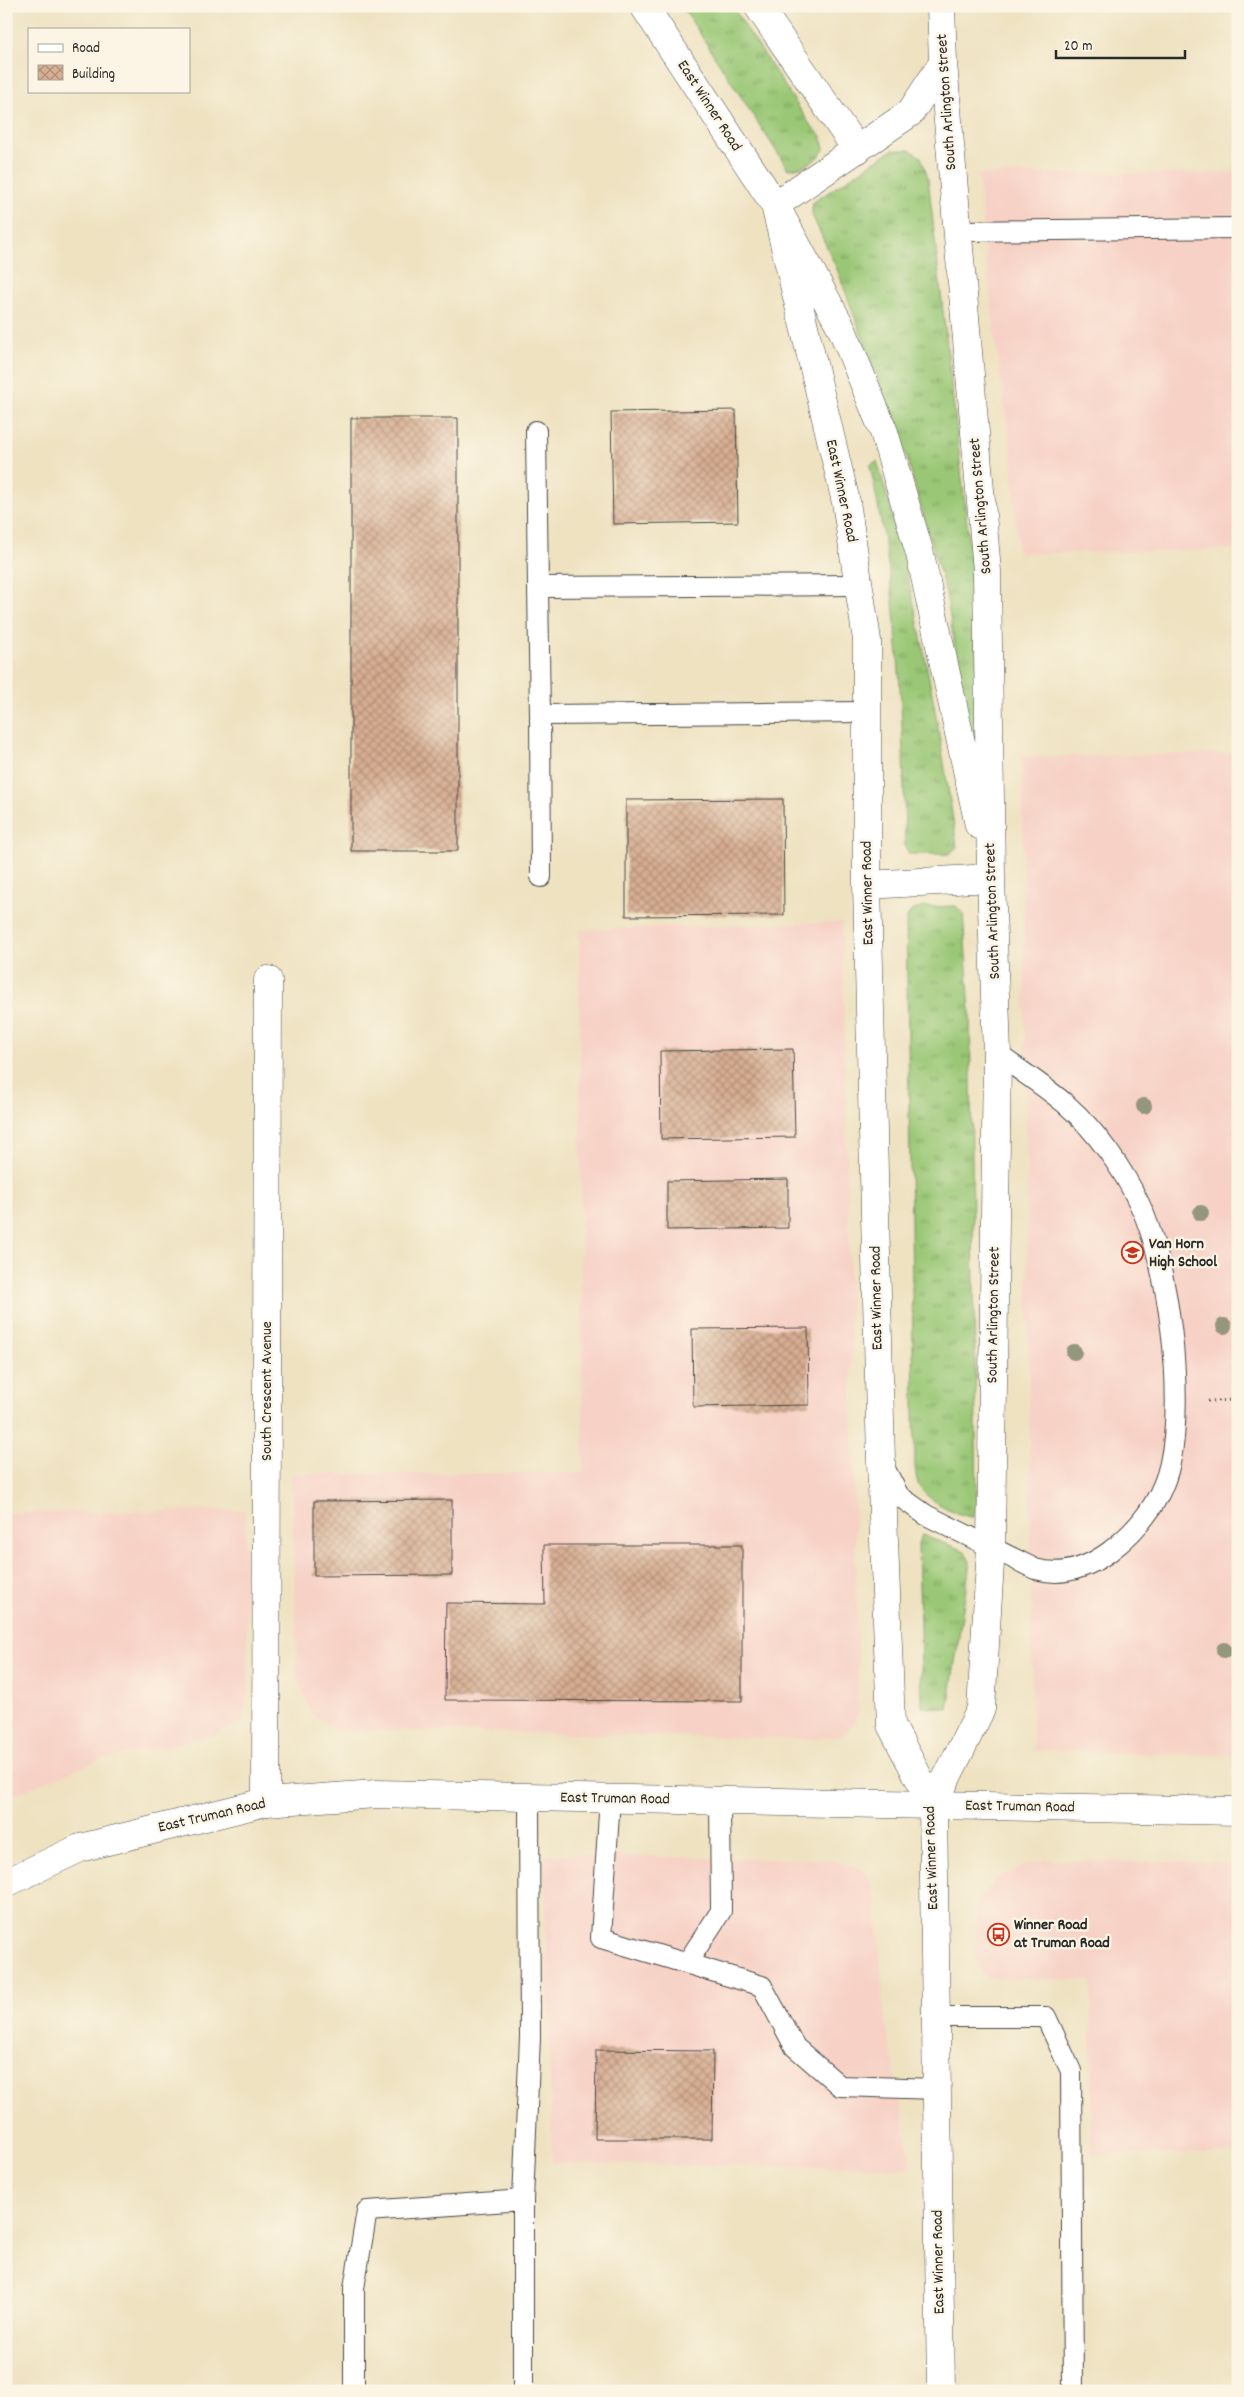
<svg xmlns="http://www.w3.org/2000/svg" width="1244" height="2397" viewBox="0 0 1244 2397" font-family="Dekko,sans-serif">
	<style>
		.built { fill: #f7d1c6 }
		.grass { fill: url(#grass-tufts); stroke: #627950 }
		.building { fill: url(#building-cross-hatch) }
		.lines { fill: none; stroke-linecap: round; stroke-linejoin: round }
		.service-casing { stroke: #484642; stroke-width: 22 }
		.minor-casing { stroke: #484642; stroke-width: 29 }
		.secondary-casing { stroke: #484642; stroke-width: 29 }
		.path { stroke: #484642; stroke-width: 3; stroke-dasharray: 1 4; stroke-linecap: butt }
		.service { stroke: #fff; stroke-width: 20 }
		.minor { stroke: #fff; stroke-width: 28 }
		.secondary { stroke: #fff; stroke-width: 28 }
		.tree { fill: #95977b }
		.labels { text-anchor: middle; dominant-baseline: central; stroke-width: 4.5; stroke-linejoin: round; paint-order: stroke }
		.street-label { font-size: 16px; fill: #2b2b2b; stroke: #fcf5e5 }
		.poi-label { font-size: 16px; font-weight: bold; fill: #2b2b2b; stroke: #fcf5e5; text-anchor: start }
	</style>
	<defs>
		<pattern id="grass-tufts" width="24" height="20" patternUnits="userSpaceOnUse" patternTransform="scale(1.25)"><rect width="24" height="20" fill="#99c775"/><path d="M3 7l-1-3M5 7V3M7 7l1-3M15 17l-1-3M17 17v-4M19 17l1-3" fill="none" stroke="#7da260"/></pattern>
		<pattern id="building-cross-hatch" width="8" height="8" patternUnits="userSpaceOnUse" patternTransform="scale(1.25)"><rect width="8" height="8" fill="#d8ae92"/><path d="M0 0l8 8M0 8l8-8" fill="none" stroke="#af8e77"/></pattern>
	</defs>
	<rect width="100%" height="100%" fill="#fcf5e5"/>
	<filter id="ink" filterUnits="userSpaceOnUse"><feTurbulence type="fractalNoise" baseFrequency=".02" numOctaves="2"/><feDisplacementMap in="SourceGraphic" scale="10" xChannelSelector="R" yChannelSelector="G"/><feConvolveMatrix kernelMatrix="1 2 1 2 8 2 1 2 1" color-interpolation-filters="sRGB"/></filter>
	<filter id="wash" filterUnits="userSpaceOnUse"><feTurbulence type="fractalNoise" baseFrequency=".0096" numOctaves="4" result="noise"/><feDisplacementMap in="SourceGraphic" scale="20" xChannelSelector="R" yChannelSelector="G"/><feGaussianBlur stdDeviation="1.12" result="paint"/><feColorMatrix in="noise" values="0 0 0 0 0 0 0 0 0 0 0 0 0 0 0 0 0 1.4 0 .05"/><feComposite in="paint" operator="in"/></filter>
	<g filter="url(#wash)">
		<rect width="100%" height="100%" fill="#eee2c1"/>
		<path class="built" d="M1238 173V549L1018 554 1012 457 993 323 978 174Z
			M1238 753V1756L1033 1750 1022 757Z
			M842 922 859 1714 845 1735 817 1739 333 1729 311 1712 298 1681 291 1474 583 1473 579 930Z
			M245 1510 248 1691 242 1722 212 1736 102 1759 6 1798V1513Z
			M544 1855 836 1860 866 1872 876 1897 884 2012 912 2168 552 2163Z
			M1038 1860 1238 1863V2153L1091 2155V1980L986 1978 975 1959 977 1903 997 1878Z"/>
		<path class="grass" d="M682 6H732L809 123 821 136 824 149C817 162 803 168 788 169Z
			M892 150H910L921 157 928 178 970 550 981 745 971 744 946 593 906 455 837 269 812 215V203Z
			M877 461C915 588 938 717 957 847L949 854H909L905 845C904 767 902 689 894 612 889 563 880 514 870 465Z
			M956 906 963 913 970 1011 977 1504 973 1517C958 1516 923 1499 918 1483 916 1478 916 1472 915 1467L906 920 911 911 924 907Z
			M922 1535 965 1551 970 1562 948 1709 922 1706 918 1543Z"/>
		<g id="blocks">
			<path class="building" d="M736 410 738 522 613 524 611 412Z
				M351 418H458V851H351Z
				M783 799 784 915 626 916V800Z
				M793 1049 795 1137 661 1139 660 1051Z
				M788 1179V1228L667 1230V1181Z
				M808 1328 809 1405 693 1407 692 1329Z
				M452 1500V1575L314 1576V1501Z
				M544 1545H742V1701L445 1700 446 1603 545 1604Z
				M596 2050 713 2051 712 2139H595Z"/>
		</g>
	</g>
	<g filter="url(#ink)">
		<use href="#blocks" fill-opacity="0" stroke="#484642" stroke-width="1"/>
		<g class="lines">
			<defs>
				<path id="service" d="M958 231 1238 228
					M536 431 538 587
					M858 585 538 587 540 715 867 712
					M540 715 541 877
					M884 1467 899 1496 926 1515 1035 1569C1063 1577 1087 1568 1109 1552 1138 1530 1162 1500 1170 1463 1185 1396 1169 1264 1139 1203 1123 1169 1096 1131 1068 1106 1046 1087 1021 1071 997 1054
					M610 1798 601 1938 762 1986 795 2047 840 2086 937 2089
					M687 1963 721 1911 720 1800
					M936 2017H1046L1071 2071 1073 2391
					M354 2391V2288L367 2211 523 2200
					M523 2391V2200L530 2037 529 1797"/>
				<path id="minor" d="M644 6 775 205 841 327 884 432 920 554 979 825
					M758 6 857 150
					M775 205 846 502 867 640V885L881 1461 891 1725 933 1805 941 2391
					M775 205 910 113 943 63
					M867 885 991 878
					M266 1802 268 980
					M933 1805 981 1709 991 1547 997 1054 991 878 987 571 943 63 941 6"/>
				<path id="secondary" d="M6 1883 80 1848 266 1802 376 1794 1238 1811"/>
			</defs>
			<use href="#service" class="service-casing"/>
			<use href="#minor" class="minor-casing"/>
			<use href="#secondary" class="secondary-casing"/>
			<path class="path" d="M1208 1401 1238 1400"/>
			<use href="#service" class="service"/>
			<use href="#minor" class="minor"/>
			<use href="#secondary" class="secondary"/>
		</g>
		<g class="tree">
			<circle cx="1144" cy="1106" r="8"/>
			<circle cx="1201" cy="1213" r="8"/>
			<circle cx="1224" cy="1326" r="8"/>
			<circle cx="1074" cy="1352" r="8"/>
			<circle cx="1224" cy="1650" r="8"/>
		</g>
	</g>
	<defs>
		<symbol id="school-ring" viewBox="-11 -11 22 22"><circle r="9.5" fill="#fcf5e5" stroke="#c8321e" stroke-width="1.5"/><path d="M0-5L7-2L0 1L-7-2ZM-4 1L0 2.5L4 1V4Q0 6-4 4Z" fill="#c8321e"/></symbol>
		<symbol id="bus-ring" viewBox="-11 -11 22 22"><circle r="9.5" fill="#fcf5e5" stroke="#c8321e" stroke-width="1.5"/><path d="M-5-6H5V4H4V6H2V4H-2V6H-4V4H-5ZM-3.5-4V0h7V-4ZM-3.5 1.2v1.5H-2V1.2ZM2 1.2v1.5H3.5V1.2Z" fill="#c8321e"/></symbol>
	</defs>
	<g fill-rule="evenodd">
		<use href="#school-ring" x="1120" y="1240" width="25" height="25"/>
		<use href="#bus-ring" x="986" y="1922" width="25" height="25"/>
	</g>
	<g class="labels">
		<g class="street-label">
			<text transform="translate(947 102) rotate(-94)">South Arlington Street</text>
			<text transform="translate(709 106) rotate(57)">East Winner Road</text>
			<text transform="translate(841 491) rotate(78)">East Winner Road</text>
			<text transform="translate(981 506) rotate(-95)">South Arlington Street</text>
			<text transform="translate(868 893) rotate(-91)">East Winner Road</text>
			<text transform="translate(993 911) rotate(-92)">South Arlington Street</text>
			<text transform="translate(877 1298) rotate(-91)">East Winner Road</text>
			<text transform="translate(994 1315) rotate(-89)">South Arlington Street</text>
			<text transform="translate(267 1391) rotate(-90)">South Crescent Avenue</text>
			<text transform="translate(615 1799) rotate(1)">East Truman Road</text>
			<text transform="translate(1020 1807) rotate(1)">East Truman Road</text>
			<text transform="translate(212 1816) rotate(-13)">East Truman Road</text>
			<text transform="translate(932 1858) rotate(-92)">East Winner Road</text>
			<text transform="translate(939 2262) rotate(-91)">East Winner Road</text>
		</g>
		<g class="poi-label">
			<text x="1149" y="1244">Van Horn<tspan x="1149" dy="18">High School</tspan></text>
			<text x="1014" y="1925">Winner Road<tspan x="1014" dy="18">at Truman Road</tspan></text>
		</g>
	</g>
	<rect width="1244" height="2397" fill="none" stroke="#fcf5e5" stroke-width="25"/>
	<rect x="28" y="28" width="162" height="65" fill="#fcf5e5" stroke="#a8a49b"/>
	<rect x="38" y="44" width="25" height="8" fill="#ffffff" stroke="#a8a49b"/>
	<text x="72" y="52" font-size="15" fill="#2b2b2b">Road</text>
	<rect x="38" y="65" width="25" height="15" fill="url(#building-cross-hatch)" stroke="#a8a49b"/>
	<text x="72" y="78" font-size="15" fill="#2b2b2b">Building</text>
	<path d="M1056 50v8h129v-8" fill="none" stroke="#2b2b2b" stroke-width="2.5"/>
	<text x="1064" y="50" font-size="15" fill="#2b2b2b" stroke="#fcf5e5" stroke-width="4" paint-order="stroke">20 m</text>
</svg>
